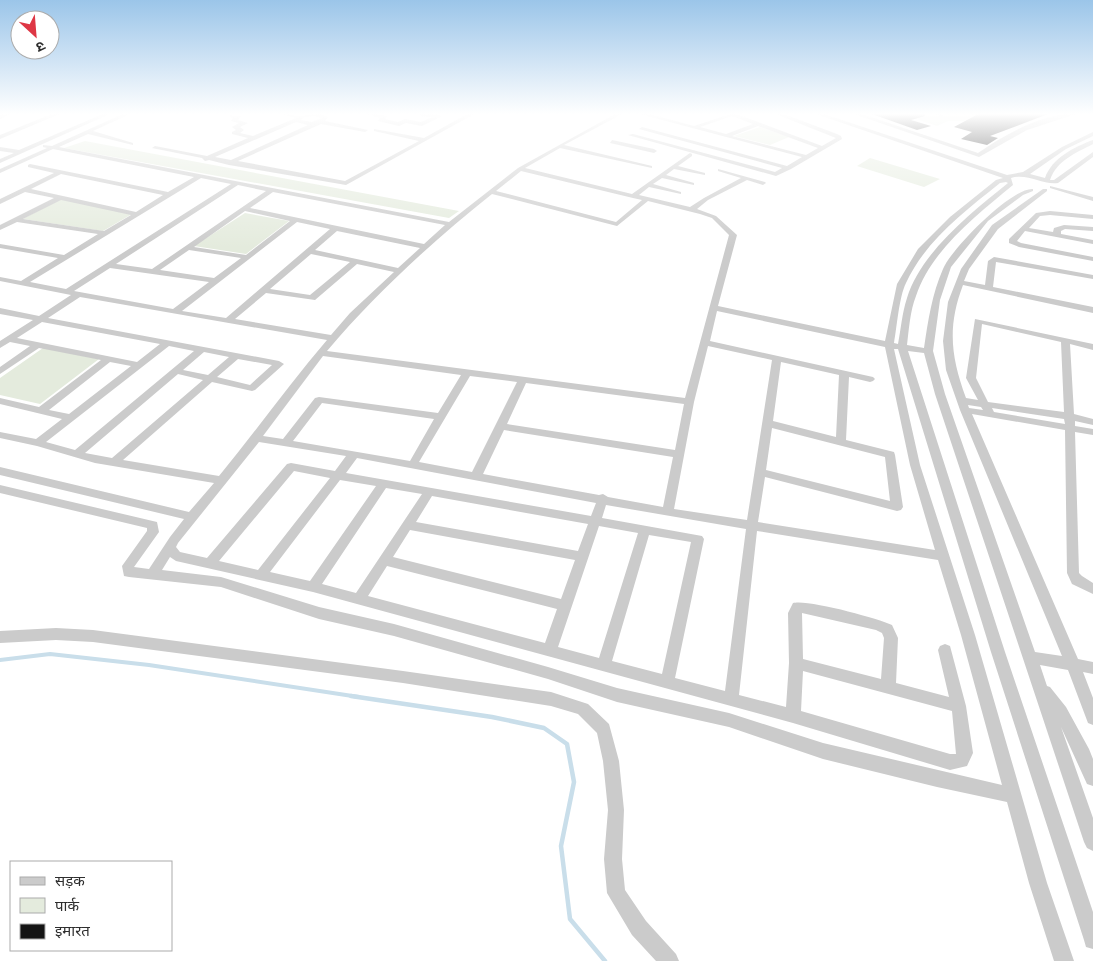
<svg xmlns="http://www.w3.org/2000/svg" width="1093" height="961" viewBox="0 0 1093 961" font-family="'Work Sans','Noto Sans Devanagari',sans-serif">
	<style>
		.green { fill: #e4ebdd }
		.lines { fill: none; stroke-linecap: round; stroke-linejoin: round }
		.stream-far1 { stroke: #c9deea; stroke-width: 4 }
		.stream { stroke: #c9deea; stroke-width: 4.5 }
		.building { fill: #151515 }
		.minor { fill: #cbcbcb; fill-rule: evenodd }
	</style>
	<rect width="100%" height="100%" fill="#fff"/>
	<path class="green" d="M916 113 941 116 953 113H980L964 121H948L937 126 917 119 922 117Z
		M760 127 789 137 770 145 734 136Z
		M85 141 459 211 449 218 64 148Z
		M870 158 940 179 924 187 857 166Z
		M60 199 132 214 103 231 23 219Z
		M245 213 289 221 246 254 194 246Z
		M43 348 99 359 40 404 0 395V378Z"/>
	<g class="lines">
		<path class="stream-far1" d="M0 660 50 654 149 665 359 697"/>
		<path class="stream" d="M351 696 492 717 544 728 567 744 574 782 561 846 570 919 605 961"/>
	</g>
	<path class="building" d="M869 113H924L925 116 911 120 931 126 917 130Z
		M980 113H1048V114L990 136 998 138 987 145 961 139 972 132 954 127Z"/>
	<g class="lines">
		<path class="minor" d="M5 113H13L0 119V115Z
			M54 113H62L0 139V135Z
			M105 113H112L0 163V159L14 153 0 151V147L19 150Z
			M125 113H132L93 131 133 143V145L88 134 59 147 449 222 518 168 617 113H624L564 145 652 166V168L560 148 525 168 632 194 690 153 692 154V156L678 166 705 173V175L674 169 666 175 694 183V185L662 178 653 184 681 192V194L649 187 639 195 690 207 704 198 741 178 718 171V169L765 182 766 183 763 185 747 180 708 200 697 209 716 216 737 235 718 306 885 341 897 284 918 249 950 217 996 180 1003 178 813 113H821L1007 175 1023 172 1062 147 1093 132V136L1066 149 1030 174 1045 178C1052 158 1074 147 1093 140V144C1076 153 1057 160 1050 180H1054L1093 152V157L1058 183C1042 185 1028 173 1011 178L1013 185C977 215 931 250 916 296 910 311 909 329 907 345L924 348C928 321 932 294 943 269 951 249 1012 187 1033 189V191L1023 195 988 221 951 267 940 300 933 351 945 394 1035 652 1062 656 960 410 946 370 943 341 948 302 961 269 992 225 1043 189H1047V191L998 229 969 269 964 281 985 285 988 261 994 257 1093 275V279L996 262 993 287 1093 307V313L963 285C947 327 951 357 966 398L978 400 966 378 975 319 1093 344V350L1070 344 1074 414 1093 419V425L1075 421V426L1093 429V435L1075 432 1079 573 1082 576 1093 583V594L1072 584 1067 573 1065 430 972 414 1078 659 1093 662V674L1083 672 1093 698V725L1088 723 1068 670 1040 665 1047 686 1050 687 1066 707 1089 749 1093 759V786L1087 784 1061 727 1093 818V851L1087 848 1084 842 935 394 924 353 908 351 1005 652 1093 912V949L1086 947 1084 940 991 652 898 349H894L920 465 975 635 1047 883 1074 961H1054L1029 883 1007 802 937 787 823 759 729 727 617 702 548 679 394 636 319 619 221 587 129 577 124 576 122 566 147 531V528L0 493V485L157 522 159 532 134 567 149 569 170 537 184 519 0 475V467L189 512 214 483 95 463 37 446 0 438V432L36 439 62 419 0 404V398L39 407 101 360 39 348 0 374V367L30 346 10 342 0 348V341L33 320 0 314V308L39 316 71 295 0 281V277L21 281 58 258 0 248V244L64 255 98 234 17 222 0 230V225L54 198 25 192 0 204V199L54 173 28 167V165L30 164 168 192 194 177 53 149 0 173V169L47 148 43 147V145L52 146ZM521 171 633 198 642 200 616 222 496 191ZM61 174 163 195 136 212 31 189ZM201 178 231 184 66 289 30 282ZM1006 182 1008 183C972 212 921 252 907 298 902 313 901 329 898 344L894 343C897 327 899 297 906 283 926 240 964 212 1000 183ZM238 185 266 191 152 269 116 264ZM273 192 445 225 424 244 250 208ZM492 194 617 226 648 201 700 214 712 218 729 235 685 398 327 351C376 293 433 241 492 194ZM61 200 131 215 104 231 23 219ZM245 211 290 221 246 255 194 247ZM297 222 330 229 226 318 182 311ZM337 231 420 248 398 268 315 250ZM189 250 241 258 214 278 160 270ZM311 254 350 262 310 295 270 289ZM357 264 394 272 350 313 331 335 235 319 266 293 315 300ZM110 268 209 282 173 309 74 291ZM80 297 327 340C290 383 256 431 219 476L123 460 212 382 252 391 255 390 284 364 279 361 48 318ZM717 311 885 347 910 465 935 550 758 522 765 477 897 511 901 510 903 507 895 455 894 452 846 440 849 377 870 382 873 381 875 379 873 377 710 341ZM42 322 160 344 137 362 17 338ZM982 324 1061 342 1064 412 988 402 976 378ZM169 346 194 351 75 450 46 442ZM708 346 772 360 747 520 674 509 694 402ZM204 352 229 357 208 375 183 370ZM323 356 461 375 438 413 319 397 315 398 283 439 263 436ZM238 359 272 365 250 385 217 377ZM110 362 131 366 69 414 49 410ZM781 362 839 375 836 437 773 421ZM178 374 203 380 112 458 85 453ZM470 376 517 382 472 472 419 462ZM526 383 684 404 675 450 507 424ZM322 403 434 419 410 461 293 441ZM968 405 981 407 983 410 969 408ZM992 408 1064 419 1065 424 994 412ZM772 428 885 457 890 501 766 470ZM504 430 673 457 663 507 608 497 603 494 599 495 483 474ZM259 442 346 456 335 471 291 463 287 464 207 558 180 552 176 547 178 543ZM357 458 596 503 591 516 346 473ZM294 471 330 478 258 570 219 561ZM340 480 376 486 310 581 270 572ZM386 488 422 494 356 593 322 584ZM432 496 588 524 578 551 416 522ZM606 505 746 529 725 691 675 678 704 539 702 536 602 518ZM599 526 638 533 599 658 558 647ZM410 530 575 560 561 599 393 557ZM757 531 938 560 961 635 1002 785 823 743 729 713 617 688 548 667 394 624 319 607 221 577 162 570 170 557 176 561 313 592 793 723 950 770 967 766 973 753 966 706 950 646 945 644 940 646 938 650 949 697 896 683 898 638 892 625C877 618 807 599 793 603L788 613 789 663 786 707 739 695ZM649 535 691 542 662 674 612 661ZM387 566 557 609 545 643 368 596ZM802 613 876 630 882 633 884 638 881 679 803 659ZM803 671 952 711 956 754H950L801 711Z
			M277 113 300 116 319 113 328 117 325 121 368 130 365 132 321 124 238 161 345 181 419 141 374 131V129L424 138 469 113H476L346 185 229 165 209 160 205 161 202 158 152 148 155 146 207 156 248 138 232 134V132L236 130 232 127 239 123 231 121 233 118 230 117V115L241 116 238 120 248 123 240 127 244 130 240 133 253 136 296 118ZM315 116 322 118 312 122 301 120 304 117ZM296 122 308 125 231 160 215 157Z
			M374 113 387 116 385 119 398 122 405 119 421 122 433 117 421 116 413 113 436 114 442 116 422 126 406 123 399 126 378 121 380 118 366 114Z
			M636 113H646L694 126 727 115 726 113H734L822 146 836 138 773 113H781L837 134 841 136 842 139 791 169 776 176 628 135 633 134 775 172 782 168 639 129 642 127 787 166 802 157ZM732 116 753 124 726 134 700 127ZM758 126 818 148 806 155 732 136Z
			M851 113H859L978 153C1007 133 1043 113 1079 113L1027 130 979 157Z
			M933 113 944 115 941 117Z
			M612 140 654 149 657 151 654 153 610 143Z
			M1050 186 1093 197V201L1050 188Z
			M1050 211 1093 215V219L1050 215 1040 216 1029 228 1053 232 1054 228 1064 225 1093 227V231L1065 229 1061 231V234L1093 240V244L1025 231 1017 241 1021 243 1093 257V261L1019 247 1009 243V239L1036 213Z
			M56 628 93 630 403 671 551 692 588 704 609 724 619 761 624 810 622 859 625 890 646 921 676 954 679 961H656L632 935 607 893 604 859 608 810 603 761 597 733 578 714 551 706 403 683 93 642 56 640 0 643V631Z"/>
	</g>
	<linearGradient id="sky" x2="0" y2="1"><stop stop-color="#9bc5e9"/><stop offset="0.46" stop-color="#fff"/><stop offset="1" stop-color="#fff" stop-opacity="0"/></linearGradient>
	<rect width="1093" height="248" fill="url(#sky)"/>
	<rect x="10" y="861" width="162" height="90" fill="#ffffff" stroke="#ababab"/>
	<rect x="20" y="877" width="25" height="8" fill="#cbcbcb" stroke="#ababab"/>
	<text x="55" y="886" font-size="15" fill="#2e2e2e">सड़क</text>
	<rect x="20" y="898" width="25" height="15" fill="#e4ebdd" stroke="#ababab"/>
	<text x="55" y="911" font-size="15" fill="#2e2e2e">पार्क</text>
	<rect x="20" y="924" width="25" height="15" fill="#151515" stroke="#ababab"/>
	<text x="55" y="936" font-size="15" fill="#2e2e2e">इमारत</text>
	<g transform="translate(35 35) rotate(154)"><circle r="24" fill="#ffffff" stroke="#ababab"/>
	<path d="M0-4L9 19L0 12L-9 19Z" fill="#de3745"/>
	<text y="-8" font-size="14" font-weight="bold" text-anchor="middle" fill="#2e2e2e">उ</text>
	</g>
</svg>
